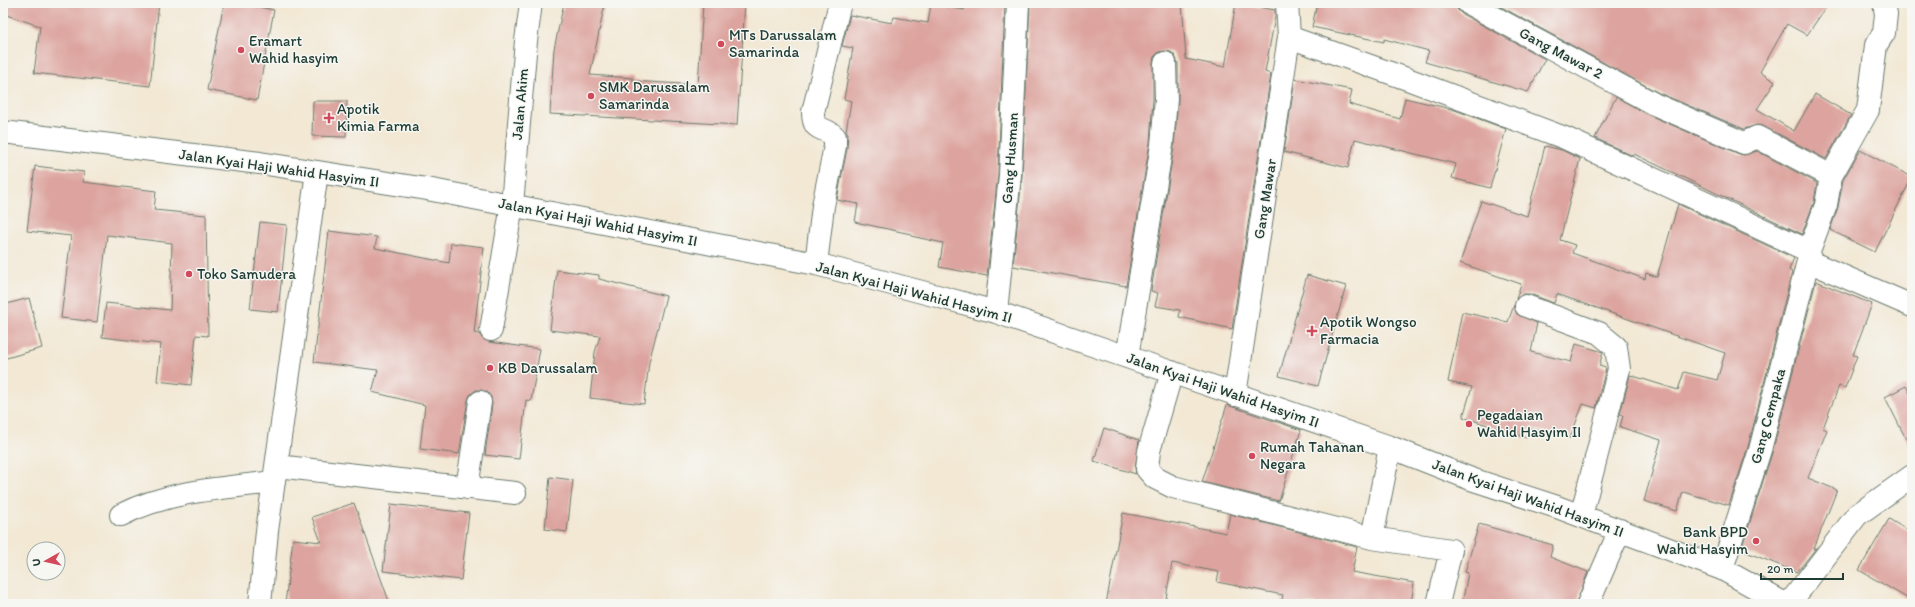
<svg xmlns="http://www.w3.org/2000/svg" width="1915" height="607" viewBox="0 0 1915 607" font-family="Itim,sans-serif">
	<style>
		.building { fill: #dda49f }
		.lines { fill: none; stroke-linecap: round; stroke-linejoin: round }
		.minor-casing { stroke: #69796c; stroke-width: 24 }
		.minor { stroke: #fff; stroke-width: 22 }
		.poi-dot { fill: #d1495b; stroke: #f6f6f2; stroke-width: 1.5 }
		.labels { text-anchor: middle; dominant-baseline: central; stroke-width: 3; stroke-linejoin: round; paint-order: stroke }
		.poi-label { font-size: 15px; fill: #1f3d34; stroke: #f6f6f2; text-anchor: start }
		.street-label { font-size: 15px; fill: #1f3d34; stroke: #f6f6f2 }
	</style>
	<rect width="100%" height="100%" fill="#f6f6f2"/>
	<filter id="ink" filterUnits="userSpaceOnUse"><feTurbulence type="fractalNoise" baseFrequency=".025" numOctaves="2"/><feDisplacementMap in="SourceGraphic" scale="8" xChannelSelector="R" yChannelSelector="G"/><feConvolveMatrix kernelMatrix="1 2 1 2 8 2 1 2 1" color-interpolation-filters="sRGB"/></filter>
	<filter id="wash" filterUnits="userSpaceOnUse"><feTurbulence type="fractalNoise" baseFrequency=".012" numOctaves="4" result="noise"/><feDisplacementMap in="SourceGraphic" scale="16" xChannelSelector="R" yChannelSelector="G"/><feGaussianBlur stdDeviation="0.9" result="paint"/><feColorMatrix in="noise" values="0 0 0 0 0 0 0 0 0 0 0 0 0 0 0 0 0 1.4 0 .05"/><feComposite in="paint" operator="in"/></filter>
	<g filter="url(#wash)">
		<rect width="100%" height="100%" fill="#f2e8d4"/>
		<g id="blocks">
			<path class="building" d="M3 3H159L150 86 34 73 40 26 3 14Z
				M224 3H238L274 10 257 100 207 90Z
				M564 3H605L590 75 633 78V81L698 85 703 3H745L737 125 550 114 554 49Z
				M965 3H1005L998 174 987 276 939 267 943 243 911 236V234L855 222 858 204 837 200 847 148 848 133 846 131 851 101 844 99 853 48 842 46 850 15 892 23 894 17 928 23 931 4 964 10Z
				M1030 3H1182L1186 59 1225 67 1236 3 1275 10V17L1265 72 1271 74 1232 329 1179 317 1180 310 1155 306 1158 293 1151 291 1174 147 1178 100V63L1175 56 1171 52 1164 51 1159 52 1154 57 1153 63V99L1150 143 1126 286 1013 266 1022 176Z
				M1317 3H1424L1442 8 1443 3H1456L1457 9 1462 14 1545 59 1528 92 1425 62 1429 51 1384 39V42L1312 27Z
				M1494 3H1829L1807 35 1787 24 1760 72 1775 82 1757 109 1794 131 1815 94 1851 115 1826 159 1763 126 1757 125 1744 129 1659 93Z
				M1295 79 1352 90 1349 104 1400 119 1405 98 1455 110 1506 129 1490 188 1452 178 1456 164 1355 139 1348 168 1284 152Z
				M1616 97 1649 115 1739 154 1744 155 1757 151 1817 183 1814 202 1802 234 1634 154 1633 156 1595 138Z
				M313 101H347L346 137 312 136Z
				M1545 146 1562 150 1580 159 1560 240 1575 245 1572 253 1645 279 1646 273 1657 277 1678 204 1794 258 1789 270 1792 272 1748 447 1729 505 1683 492 1677 511 1644 501 1661 440 1620 427 1623 415 1620 414 1630 375 1678 390 1684 372 1717 380 1725 353 1557 294 1554 303 1530 294H1524L1516 299 1521 284 1460 263 1481 201 1527 216Z
				M1860 150 1912 177 1875 252 1830 230 1838 207 1843 180Z
				M35 166 84 172 83 182 156 191 154 210 206 215 208 336 196 335 191 385 157 381 161 344 102 337 106 303 170 310 172 243 107 235 97 322 61 318 71 236 27 231Z
				M260 222 287 225 278 312 250 309Z
				M329 231 377 237 375 248 449 263 451 243 484 247 474 333 479 334 483 339 489 342 540 349 531 401 526 400 519 459 485 455 492 404 491 397 487 392 481 390H476L470 395 468 400 459 454 420 449 425 405 372 392 378 370 314 362Z
				M557 270 599 275V279L666 296 649 362 644 404 590 398 595 352 600 336 550 330Z
				M1307 275 1346 286 1318 386 1279 376Z
				M1816 281 1872 304 1853 355 1857 356 1845 388 1839 386 1823 428 1827 430 1808 478 1837 490 1814 548H1816L1797 572 1741 550 1772 453Z
				M29 298 42 348 3 359V305Z
				M1514 305 1517 314 1537 323 1531 352 1571 362 1576 344 1603 352 1599 366 1606 368 1596 408 1583 404 1570 438 1529 428 1526 438 1463 417 1472 387 1448 382 1462 312 1508 322Z
				M1906 386 1912 397V451L1885 397Z
				M1227 405 1301 430 1279 501 1202 482Z
				M1104 428 1139 440 1135 468 1136 474 1094 461Z
				M550 477 573 480 567 532 545 529Z
				M354 503 390 604H285L293 539 321 542 312 517Z
				M391 504 469 513 461 580 383 571Z
				M1123 513 1226 533 1230 514 1357 547 1352 572 1414 583 1411 604H1281L1283 595 1217 582 1219 572 1172 563 1165 604H1106Z
				M1889 519 1912 533V601L1859 570Z
				M1479 524 1553 545 1550 557 1588 572 1576 604H1462L1468 573 1465 572Z"/>
		</g>
	</g>
	<g filter="url(#ink)">
		<use href="#blocks" fill-opacity="0" stroke="#69796c" stroke-width="1"/>
		<g class="lines">
			<defs>
				<path id="minor" d="M1468 3 1654 104 1744 143 1757 137 1831 176
					M1289 37 1410 80 1565 138 1809 251
					M3 132 260 163 427 189 816 264 937 296 996 312 1127 357 1390 447 1471 479 1557 507 1722 569 1785 604
					M1808 261 1912 306
					M816 264 823 206 835 146V137C824 125 813 134 813 112L840 3
					M1526 306 1599 333 1616 347 1619 369 1581 516
					M996 312 1010 175 1018 3
					M491 330 512 205 526 41 531 3
					M1127 357 1162 145 1166 99 1165 63
					M1172 372 1149 451 1147 469 1155 478 1173 487 1372 538 1390 447
					M1235 395 1289 37 1287 3
					M277 466 515 493
					M467 488 480 402
					M121 515C167 491 223 488 274 482
					M1372 538 1451 550 1438 604
					M1722 569 1760 450 1808 261 1809 251 1826 205 1831 176 1868 110 1876 45 1884 33 1886 14 1884 3
					M260 604 267 531 317 172
					M1588 604 1620 530
					M1789 604 1857 515 1912 476"/>
			</defs>
			<use href="#minor" class="minor-casing"/>
			<use href="#minor" class="minor"/>
		</g>
	</g>
	<g class="poi-dot">
		<circle cx="721" cy="44" r="4"/>
		<circle cx="241" cy="50" r="4"/>
		<circle cx="591" cy="96" r="4"/>
		<path d="M327 112h4v4h4v4h-4v4h-4v-4h-4v-4h4z"/>
		<circle cx="189" cy="274" r="4"/>
		<path d="M1310 325h4v4h4v4h-4v4h-4v-4h-4v-4h4z"/>
		<circle cx="490" cy="368" r="4"/>
		<circle cx="1469" cy="424" r="4"/>
		<circle cx="1252" cy="456" r="4"/>
		<circle cx="1756" cy="541" r="4"/>
	</g>
	<g class="labels">
		<g class="poi-label">
			<text x="729" y="35">MTs Darussalam<tspan x="729" dy="17">Samarinda</tspan></text>
			<text x="249" y="41">Eramart<tspan x="249" dy="17">Wahid hasyim</tspan></text>
			<text x="599" y="87">SMK Darussalam<tspan x="599" dy="17">Samarinda</tspan></text>
			<text x="337" y="109">Apotik<tspan x="337" dy="17">Kimia Farma</tspan></text>
			<text x="197" y="274">Toko Samudera</text>
			<text x="1320" y="322">Apotik Wongso<tspan x="1320" dy="17">Farmacia</tspan></text>
			<text x="498" y="368">KB Darussalam</text>
			<text x="1477" y="415">Pegadaian<tspan x="1477" dy="17">Wahid Hasyim II</tspan></text>
			<text x="1260" y="447">Rumah Tahanan<tspan x="1260" dy="17">Negara</tspan></text>
			<text x="1748" y="532" text-anchor="end">Bank BPD<tspan x="1748" dy="17">Wahid Hasyim</tspan></text>
		</g>
		<g class="street-label">
			<text transform="translate(1561 53) rotate(28)">Gang Mawar 2</text>
			<text transform="translate(520 104) rotate(-85)">Jalan Ahim</text>
			<text transform="translate(1010 158) rotate(-86)">Gang Husman</text>
			<text transform="translate(279 168) rotate(8)">Jalan Kyai Haji Wahid Hasyim II</text>
			<text transform="translate(1265 199) rotate(-81)">Gang Mawar</text>
			<text transform="translate(598 222) rotate(11)">Jalan Kyai Haji Wahid Hasyim II</text>
			<text transform="translate(914 292) rotate(15)">Jalan Kyai Haji Wahid Hasyim II</text>
			<text transform="translate(1223 390) rotate(19)">Jalan Kyai Haji Wahid Hasyim II</text>
			<text transform="translate(1768 416) rotate(-75)">Gang Cempaka</text>
			<text transform="translate(1528 498) rotate(20)">Jalan Kyai Haji Wahid Hasyim II</text>
		</g>
	</g>
	<rect width="1915" height="607" fill="none" stroke="#f6f6f2" stroke-width="16"/>
	<g transform="translate(46 561) rotate(262)"><circle r="19" fill="#f6f6f2" stroke="#a0aca6"/>
	<path d="M0-3L7 15L0 10L-7 15Z" fill="#d1495b"/>
	<text y="-6" font-size="11" font-weight="bold" text-anchor="middle" fill="#1f3d34">U</text>
	</g>
	<path d="M1761 573v6h82v-6" fill="none" stroke="#1f3d34" stroke-width="2"/>
	<text x="1767" y="573" font-size="12" fill="#1f3d34" stroke="#f6f6f2" stroke-width="3" paint-order="stroke">20 m</text>
</svg>
